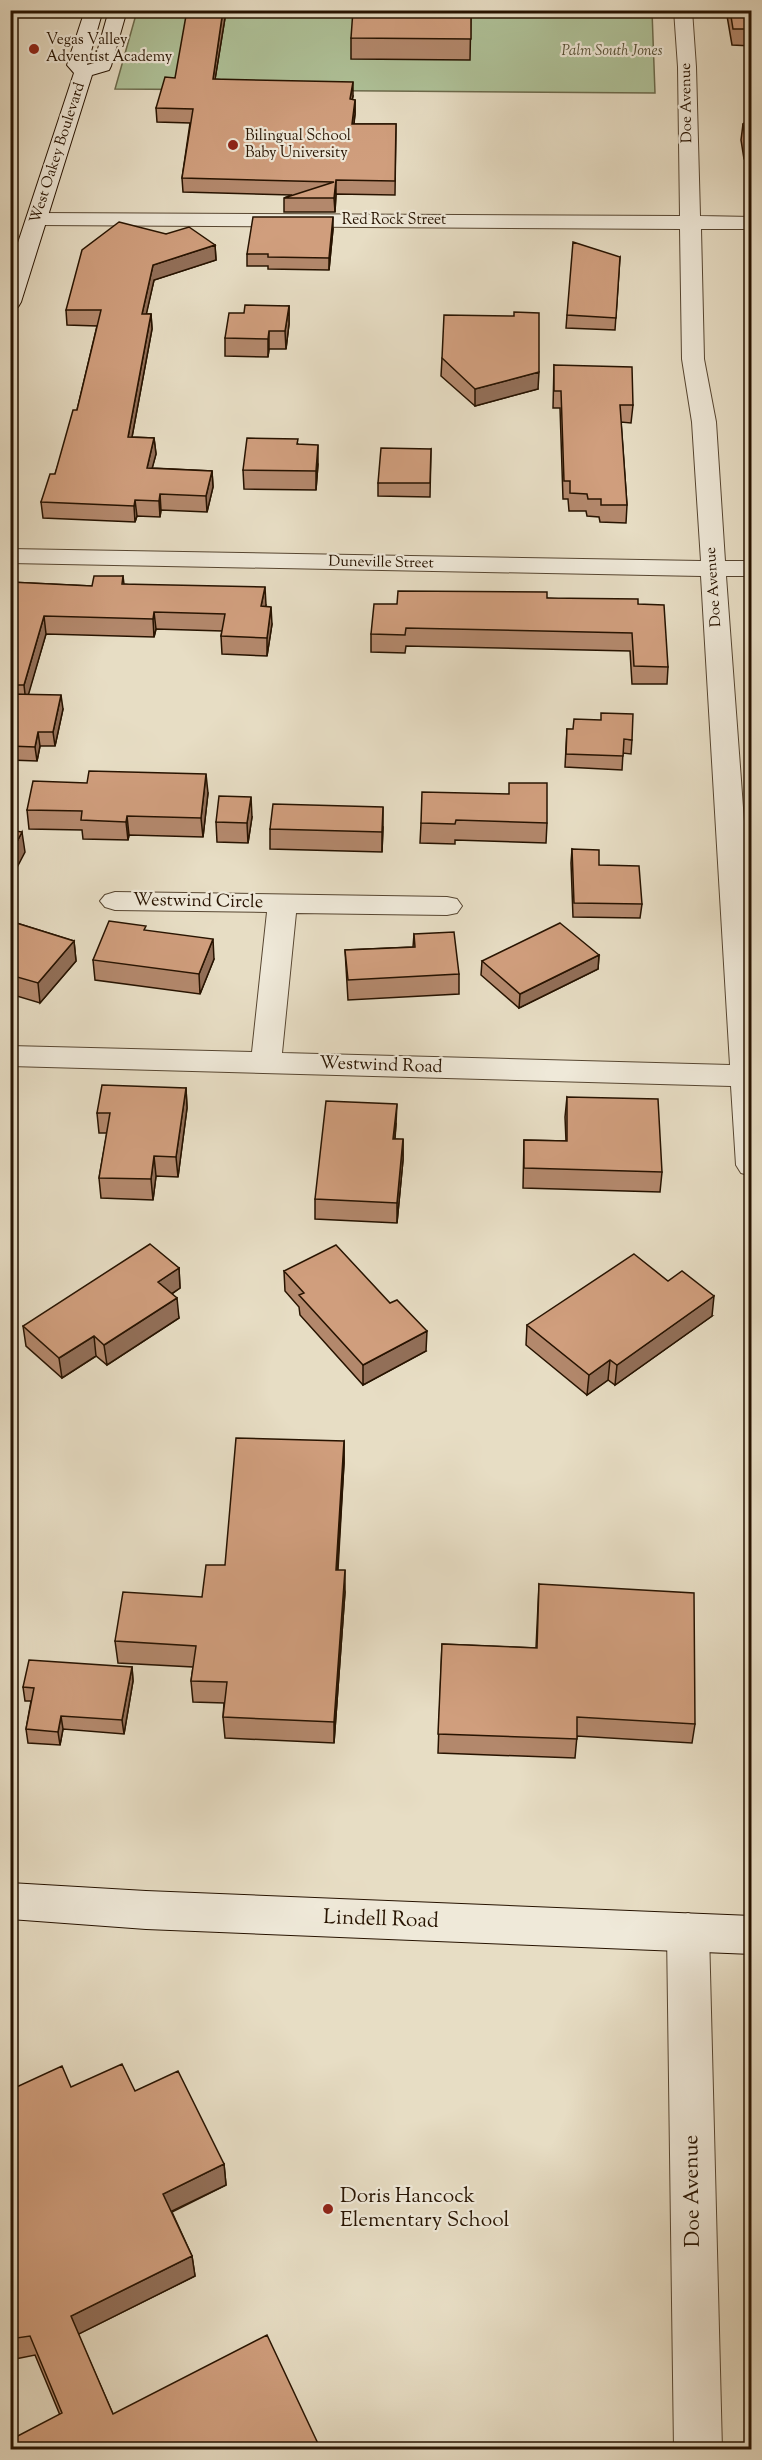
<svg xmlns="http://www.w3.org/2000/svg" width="762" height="2460" viewBox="0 0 762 2460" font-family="'Sorts Mill Goudy',serif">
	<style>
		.green { fill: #afc299; stroke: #6b6a4c; stroke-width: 1.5 }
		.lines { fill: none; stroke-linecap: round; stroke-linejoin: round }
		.street-casing { stroke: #574631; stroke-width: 2 }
		.secondary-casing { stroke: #271300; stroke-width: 2 }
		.street { fill: #efe9d9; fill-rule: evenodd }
		.secondary { fill: #efe9d9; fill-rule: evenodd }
		.wall { fill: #b3886c; stroke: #271300; stroke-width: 1.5 }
		.shaded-wall { fill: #926f58; stroke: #271300; stroke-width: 1.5 }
		.building { fill: #d09e7d; stroke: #271300; stroke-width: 1.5 }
		.poi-dot { fill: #8f2418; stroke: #efe9d9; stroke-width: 2 }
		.labels { text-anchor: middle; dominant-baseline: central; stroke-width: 4.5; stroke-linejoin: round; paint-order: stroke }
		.far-poi-label { font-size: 15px; fill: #271300; stroke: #efe9d9; text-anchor: start }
		.far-park-label { font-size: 15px; font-style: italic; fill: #575036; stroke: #efe9d9 }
		.far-street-label { font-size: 15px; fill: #271300; stroke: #efe9d9 }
		.street-label { font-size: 18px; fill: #271300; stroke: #efe9d9 }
		.near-street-label { font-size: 21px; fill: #271300; stroke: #efe9d9 }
		.near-poi-label { font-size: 21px; fill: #271300; stroke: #efe9d9; text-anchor: start }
	</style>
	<rect width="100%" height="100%" fill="#e7ddc4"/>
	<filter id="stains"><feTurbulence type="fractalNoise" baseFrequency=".00333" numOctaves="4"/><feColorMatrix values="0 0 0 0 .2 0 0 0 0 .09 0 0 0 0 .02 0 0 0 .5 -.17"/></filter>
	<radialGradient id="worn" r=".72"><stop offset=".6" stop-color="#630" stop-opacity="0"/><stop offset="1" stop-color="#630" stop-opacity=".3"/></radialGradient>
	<path class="green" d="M137 11H652L655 93 115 89Z"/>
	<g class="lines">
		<defs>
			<path id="street" d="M674 10H692L696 67 700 216 752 217V229H701L704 359 716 422 725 561H752V576H726L752 930V1176L741 1173 736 1165 731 1086 10 1066V1046L252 1052 267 912 115 910 105 907 100 901 105 895 115 892 447 897 457 899 462 906 457 913 447 915 296 913 282 1053 730 1065 701 576 10 563V549L701 561 692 422 682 359 680 229 37 225 30 223 27 219 30 215 37 213 680 216 678 67Z
				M688 1913 703 1919 709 1932 722 2450H674L667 1932 673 1919Z"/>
			<path id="secondary" d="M85 10H103L87 65 94 63 109 10H127L111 66 109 70 92 75 21 302 18 307 10 308V267L74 73 67 65Z
				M10 1883 146 1891 752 1916V1954L146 1929 10 1919Z"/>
		</defs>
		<use href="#street" class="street-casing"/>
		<use href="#secondary" class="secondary-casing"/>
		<use href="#street" class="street"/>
		<use href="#secondary" class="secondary"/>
	</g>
	<path class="wall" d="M471 10 470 60 351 59V38Z
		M726 10H752V46L732 45Z
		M225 18 215 79 353 96 352 100H355V114L354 124H396L395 195 336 194 335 212H284V198L292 195 183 192 182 178 190 123 157 122 156 108 175 78Z
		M752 118V201H748L747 160 744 159 741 140 743 124Z
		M333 229 329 270 268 269V266H247V254Z
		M166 234 215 245 216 260 154 280 146 314H151L152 329 132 437 154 438 156 454 152 468 212 471 213 487 207 512 161 510 160 517 137 516 135 522 43 518 41 502 55 474 77 410 97 326 67 325 66 310Z
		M620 257 615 330 566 328 567 315Z
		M289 306V324L286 349H269L268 357 225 356V338L244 313Z
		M514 316 538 389 475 406 441 376 442 358Z
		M554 365 633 405 631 423 621 422 627 505 626 523 600 522 599 517 587 516 586 511H569L568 499H563L560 408H553Z
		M298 444 318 464 316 490 244 489 243 470Z
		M431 449 430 497 378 496V483Z
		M123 576 124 584 266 605 265 607 272 624 267 656 222 654 221 636 222 631 156 629 154 637 46 634 28 694 63 709 55 746H40L37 761 10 760V582L92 586Z
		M547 598 638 604 668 667 667 684H632L630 651 406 646 405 653 371 652V634L397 604Z
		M567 729 632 740 631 754 623 753 622 770 565 767Z
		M208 793 203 837 129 835 128 840 83 839 82 830 29 829 27 810Z
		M509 794 547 823 546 843 455 840V844L420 843 421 823Z
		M252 817 248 843 217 842 216 822Z
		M383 827 382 852 270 849V829Z
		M572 849 599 865 642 904 640 918 573 917 571 863Z
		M10 921 74 941 76 961 40 1003 10 994Z
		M146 931 214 959 200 994 95 980 93 960Z
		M414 934 459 974V994L348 1000 345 950 413 947Z
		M599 955 598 969 519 1008 481 975 482 961Z
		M186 1088 187 1108 178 1177 156 1176 153 1200 101 1198 99 1178 107 1133H99L97 1113Z
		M567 1097 662 1172 660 1192 523 1188 524 1140 566 1141 565 1117Z
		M396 1124 395 1139 403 1140V1160L397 1223 315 1219V1199Z
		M179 1268 180 1288 172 1294 179 1318 107 1365 96 1356 62 1378 26 1346 23 1326Z
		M284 1271 426 1351 363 1385 300 1315 299 1307 285 1291Z
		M712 1316 615 1385 608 1380 587 1395 526 1345 527 1325Z
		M344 1441V1463L338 1570 345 1592 334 1743 225 1738 223 1717 224 1703 193 1702 191 1681 193 1667 118 1663 115 1641 202 1597 225 1565Z
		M539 1584 695 1724 692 1743 577 1736 575 1758 438 1753 442 1644 536 1648Z
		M132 1667 133 1681 124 1734 63 1729 60 1745 28 1743 26 1729 31 1701H25L23 1687Z
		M71 2087 135 2091 224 2164 226 2185 172 2212 192 2256 195 2276 78 2334 113 2414 321 2450 60 2415 35 2355 10 2360V2090Z"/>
	<path class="shaded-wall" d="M223 10H225V18L213 92V79Z
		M353 82V96L350 113V99Z
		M355 100V114L352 138V124Z
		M336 180V194L335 212 334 198Z
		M333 217V229L329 270V258Z
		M215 245 216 260 154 280 143 329 142 314 153 265Z
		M289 306V324L286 349 285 331Z
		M151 314 152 329 129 453 128 437Z
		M269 331V349L268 357V339Z
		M539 372 538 389 475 406V389Z
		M154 438 156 454 148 484 147 468Z
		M318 445V464L316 490V471Z
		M212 471 213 487 207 512 206 496Z
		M160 494 161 510 160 517 159 501Z
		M135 500 137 516 135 522 134 506Z
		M265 587 266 605 262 624 261 606Z
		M271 607 272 624 267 656V638Z
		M154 612 156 629 154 637 153 619Z
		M44 616 46 634 26 703 24 685Z
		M61 695 63 709 55 746 53 732Z
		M38 732 40 746 37 761 35 747Z
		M206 774 208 793 203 837 201 818Z
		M251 797 252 817 248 843 247 823Z
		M383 807V827L382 852V832Z
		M127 816 129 835 128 840 126 822Z
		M22 832 25 852 12 877 10 855Z
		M213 939 214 959 200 994 199 974Z
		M74 941 76 961 40 1003 38 983Z
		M599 955 598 969 519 1008 520 994Z
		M186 1088 187 1108 178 1177 176 1157Z
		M397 1104 396 1124 393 1159V1139Z
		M403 1139V1160L397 1223V1203Z
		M154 1156 156 1176 153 1200 151 1179Z
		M179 1268 180 1288 159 1302 158 1282Z
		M714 1296 712 1316 615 1385 617 1365Z
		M177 1298 179 1318 107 1365 104 1345Z
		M427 1331 426 1351 363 1385V1365Z
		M94 1336 96 1356 62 1378 59 1358Z
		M610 1360 608 1380 587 1395 589 1375Z
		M344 1441V1463L336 1591V1570Z
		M345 1570V1592L334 1743V1722Z
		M132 1667 133 1681 124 1734 122 1720Z
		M61 1716 63 1729 60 1745 58 1732Z
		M224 2164 226 2185 166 2214 163 2194Z
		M192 2256 195 2276 75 2336 71 2316Z"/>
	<path class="building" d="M187 10H223L213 79 353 82 350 99 355 100 352 124H396L395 181 336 180 334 198H284L334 182 182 178 193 109 156 108 165 77 175 78Z
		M353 10H471V39L351 38Z
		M730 10H752V29H733Z
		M752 118V184H750L749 143H746L743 124Z
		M253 217H333L329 258 268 257V254H247Z
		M119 222 166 234 189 227 215 245 153 265 142 314H151L128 437 154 438 147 468 212 471 206 496 160 494 159 501 135 500 134 506 41 502 50 474H55L73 410H77L101 310H66L82 250Z
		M573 242 620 257 616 318 567 315Z
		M245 305 289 306 285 331H269L268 339 225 338 229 313H244Z
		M514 312 539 313V372L475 389 442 358 444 315 514 316Z
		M554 365 632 367 633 405H620L627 505H601V499H588L587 494 570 493V481H564L561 391H554Z
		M247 438 298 439 297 444 318 445 316 471 243 470Z
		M381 448 431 449 430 483H378Z
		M94 576H123L122 584 265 587 261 606 271 607 267 638 221 636 225 614 154 612 153 619 44 616 24 685H10V582L92 586Z
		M398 591 547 592V598L638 599V604L664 605 668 667 634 666 632 633 406 628 405 635 371 634 374 604H397Z
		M10 694 61 695 53 732H38L35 747 10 746Z
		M601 713 633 714 632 740 624 739 623 756 566 754 567 729H573L574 719 601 720Z
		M89 771 206 774 201 818 127 816 126 822 81 820 82 811 27 810 33 781 87 783Z
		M509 783H547V823L456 820 455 824 421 823 422 792 509 794Z
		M219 796 251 797 247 823 216 822Z
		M273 804 383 807 382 832 270 829Z
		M10 830 22 832 10 855Z
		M572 849 599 850V865L639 866 642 904 574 903Z
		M10 921 74 941 38 983 10 975Z
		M109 921 146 926 144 930 213 939 199 974 93 960Z
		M560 923 599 955 520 994 482 961Z
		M454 932 459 974 348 980 345 950 415 947 414 934Z
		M102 1085 186 1088 176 1157 154 1156 151 1179 99 1178 110 1113H97Z
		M567 1097 658 1099 662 1172 524 1168V1140L567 1141Z
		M326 1101 397 1104 393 1139H403L397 1203 315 1199Z
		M150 1244 179 1268 158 1282 177 1298 104 1345 94 1336 59 1358 23 1326Z
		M336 1245 390 1303 397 1300 427 1331 363 1365 299 1295 304 1293 284 1271Z
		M634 1254 668 1281 682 1271 714 1296 617 1365 610 1360 589 1375 527 1325Z
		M236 1438 344 1441 336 1570H345L334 1722 223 1717 227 1682 191 1681 196 1646 115 1641 123 1592 202 1597 206 1565H225Z
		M539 1584 694 1593 695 1724 577 1717V1739L438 1734 442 1644 537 1648Z
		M29 1660 132 1667 122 1720 61 1716 58 1732 26 1729 34 1688 23 1687Z
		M122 2064 135 2091 178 2071 224 2164 163 2194 192 2256 71 2316 113 2414 267 2335 321 2450H10V2440L62 2413 30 2336 10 2339V2090L62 2066 71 2087Z"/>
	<g class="poi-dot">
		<circle cx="34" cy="49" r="6"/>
		<circle cx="233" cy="145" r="6"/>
		<circle cx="328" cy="2209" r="6"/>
	</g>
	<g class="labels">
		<g class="far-poi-label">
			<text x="46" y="40">Vegas Valley<tspan x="46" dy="17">Adventist Academy</tspan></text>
			<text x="245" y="136">Bilingual School<tspan x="245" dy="17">Baby University</tspan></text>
		</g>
		<g class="far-park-label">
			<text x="612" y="51">Palm South Jones</text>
		</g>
		<g class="far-street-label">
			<text transform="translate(687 103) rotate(-91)">Doe Avenue</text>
			<text transform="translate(58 153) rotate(-72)">West Oakey Boulevard</text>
			<text x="394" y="220">Red Rock Street</text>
			<text transform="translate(381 563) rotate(1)">Duneville Street</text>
			<text transform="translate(714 587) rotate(-94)">Doe Avenue</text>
		</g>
		<g class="street-label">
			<text transform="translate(198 902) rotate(1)">Westwind Circle</text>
			<text transform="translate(381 1066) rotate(2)">Westwind Road</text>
		</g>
		<g class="near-street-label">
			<text transform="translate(381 1920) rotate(2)">Lindell Road</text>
			<text transform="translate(693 2191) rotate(-91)">Doe Avenue</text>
		</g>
		<g class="near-poi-label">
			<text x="340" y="2197">Doris Hancock<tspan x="340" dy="24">Elementary School</tspan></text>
		</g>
	</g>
	<rect width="762" height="2460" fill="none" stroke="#e7ddc4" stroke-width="36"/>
	<rect x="12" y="12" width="738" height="2436" fill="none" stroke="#271300" stroke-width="3"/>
	<rect x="18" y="18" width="726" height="2424" fill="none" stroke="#271300" stroke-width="1.5"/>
	<rect width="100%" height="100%" filter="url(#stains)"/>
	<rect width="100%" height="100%" fill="url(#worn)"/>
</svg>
